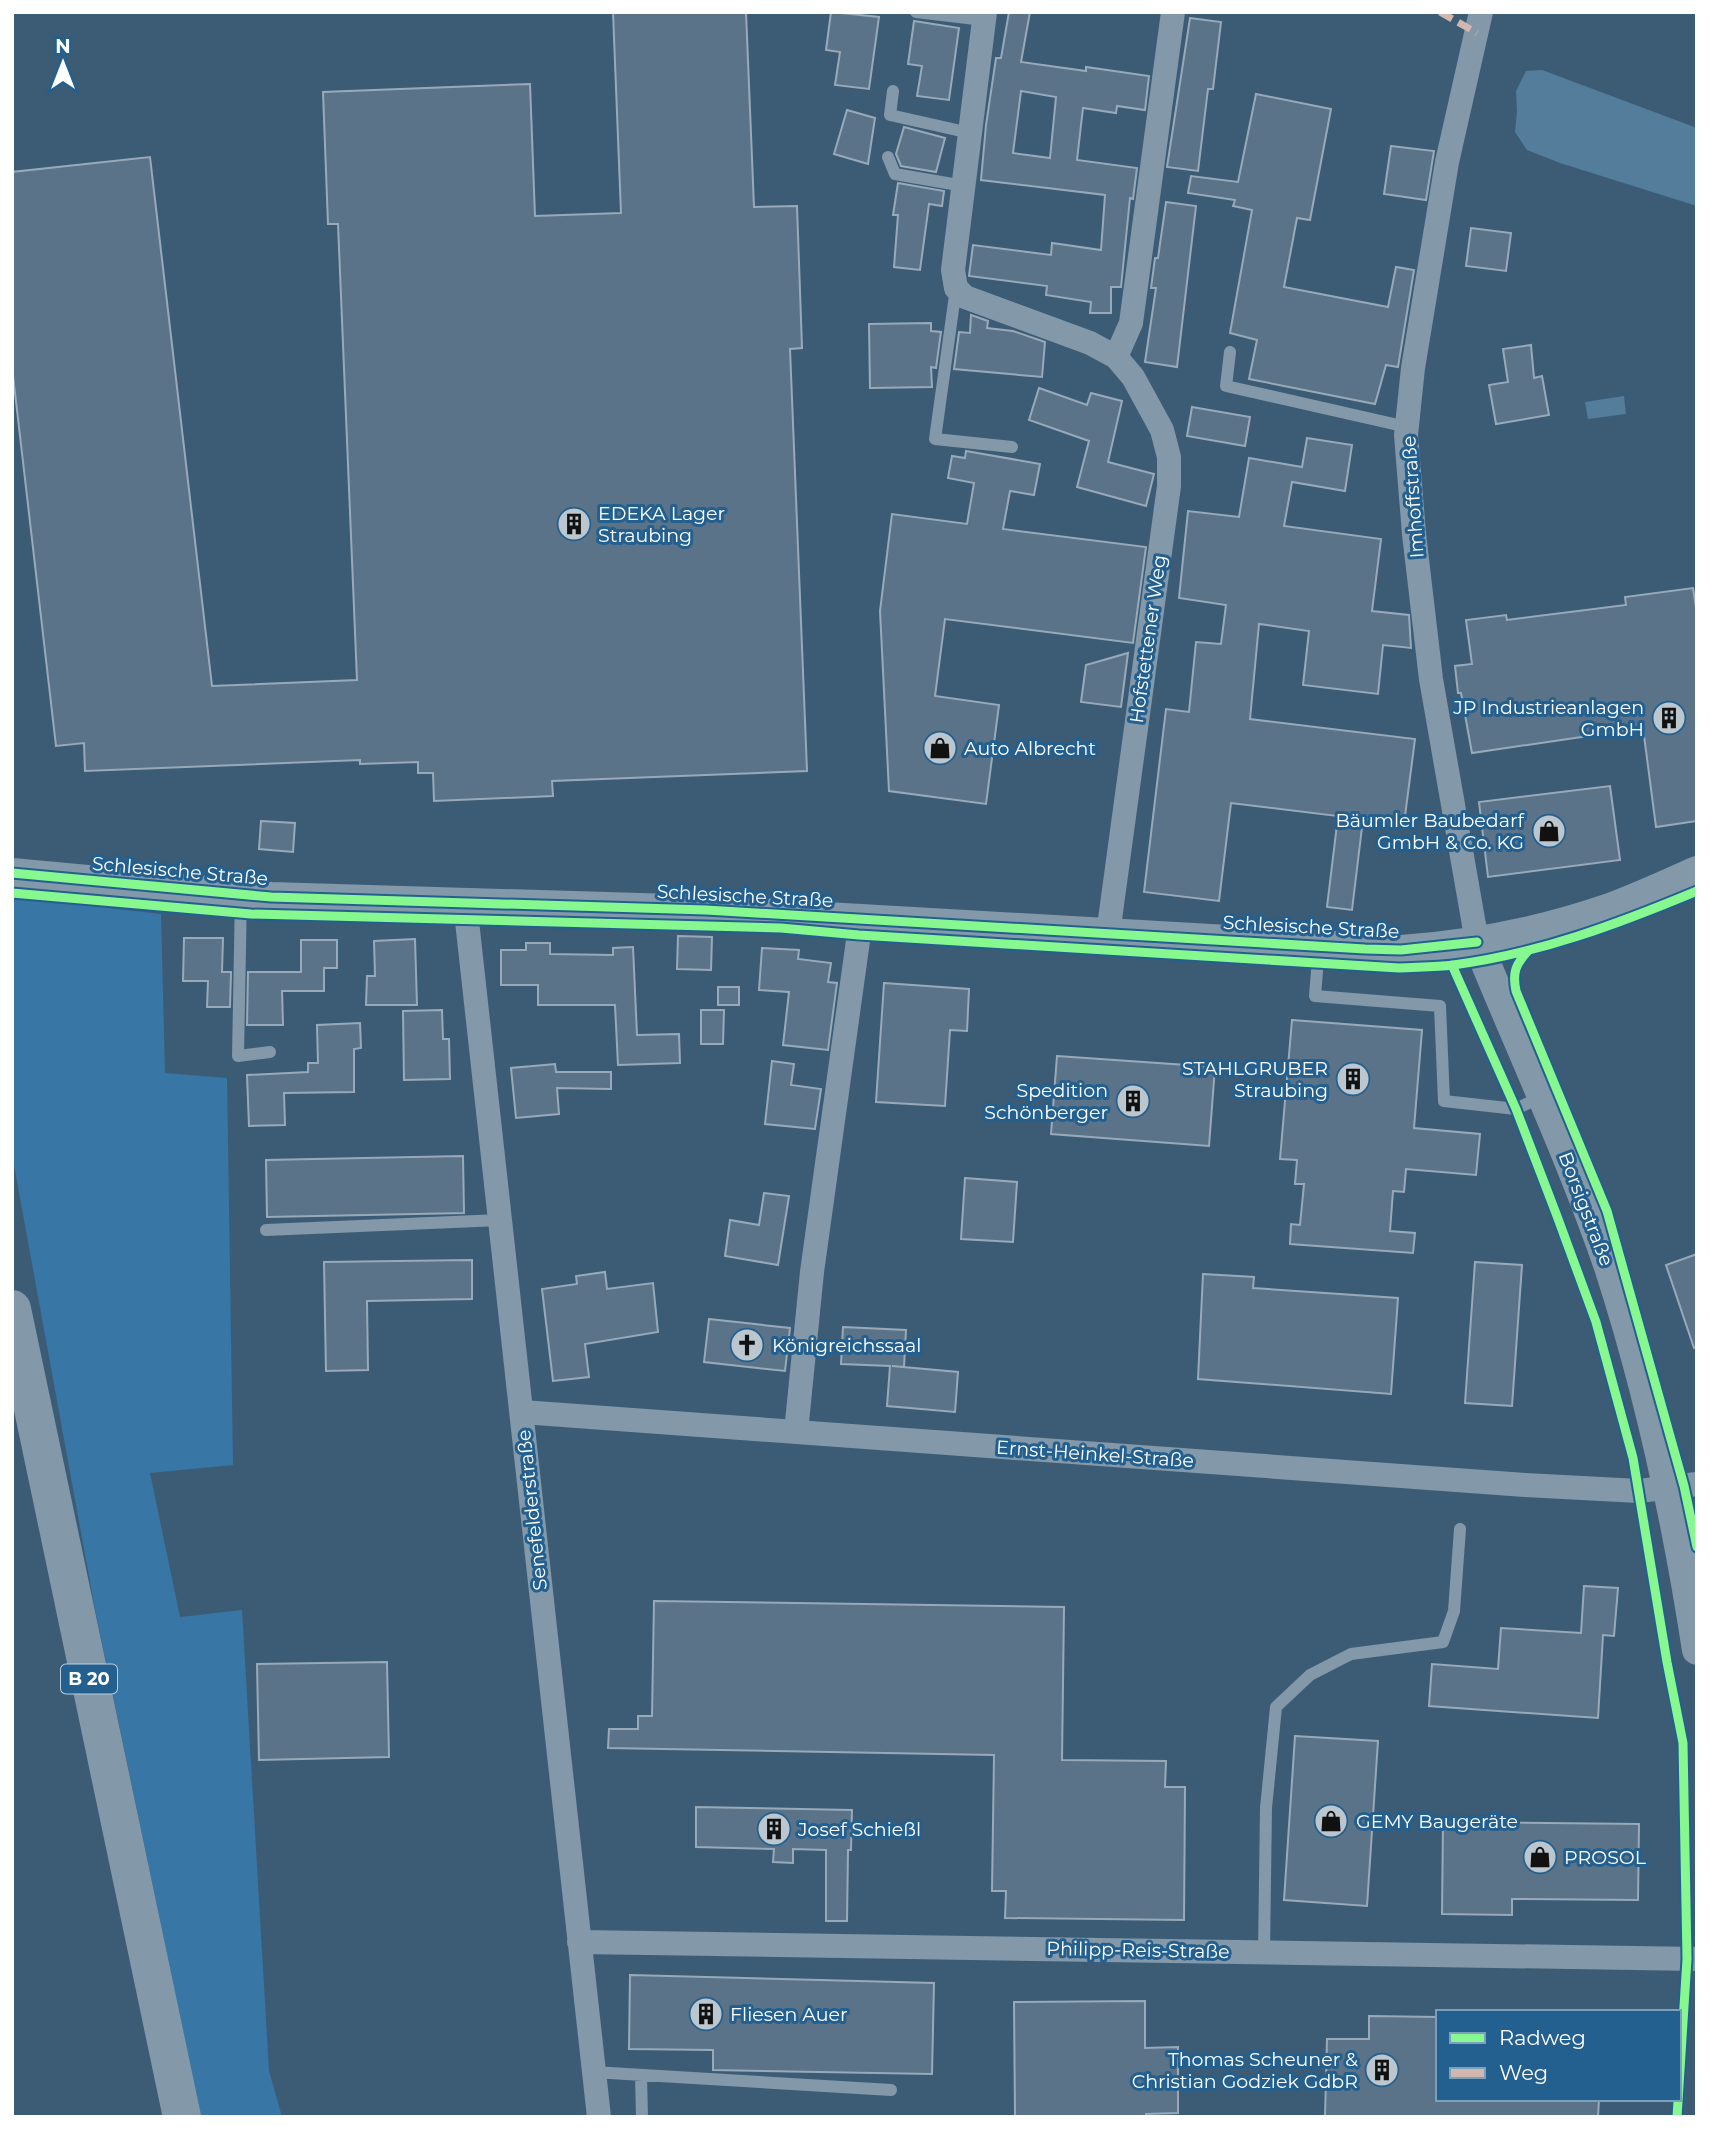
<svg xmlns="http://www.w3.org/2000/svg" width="1709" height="2129" viewBox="0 0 1709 2129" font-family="Montserrat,sans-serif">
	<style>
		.green { fill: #3876a5 }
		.water { fill: #547c9b }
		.building { fill: #5a7388; stroke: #98aab9; stroke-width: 2; fill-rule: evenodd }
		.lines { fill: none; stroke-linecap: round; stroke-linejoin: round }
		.service { stroke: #8398a9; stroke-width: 12 }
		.minor { stroke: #8398a9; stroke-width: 24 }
		.tertiary { stroke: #8398a9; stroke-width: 30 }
		.trunk { stroke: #8398a9; stroke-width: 38 }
		.quiet { stroke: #d1b7ad; stroke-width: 7; stroke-dasharray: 14 7; stroke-linecap: butt }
		.cycleway-casing { stroke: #23608f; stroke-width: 13 }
		.cycleway { stroke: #87f88f; stroke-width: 9 }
		.labels { text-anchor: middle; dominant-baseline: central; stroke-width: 6; stroke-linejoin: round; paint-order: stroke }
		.shield { fill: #23608f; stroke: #bdcfdd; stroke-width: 2 }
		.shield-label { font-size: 18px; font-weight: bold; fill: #fff }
		.street-label { font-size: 19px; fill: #fff; stroke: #23608f }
		.poi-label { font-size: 19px; fill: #fff; stroke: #23608f; text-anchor: start }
	</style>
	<rect width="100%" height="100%" fill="#3c5c76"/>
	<path class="green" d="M12 897 161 914 165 1073 227 1078 233 1465 150 1473 180 1617 242 1610 269 2071 282 2117H201L95 1609 12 1154Z"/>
	<path class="water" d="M1542 70 1697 128V206L1560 163 1527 150 1515 132 1517 111 1516 91 1526 71Z
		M1624 396 1626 414 1588 419 1585 402Z"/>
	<path class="building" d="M613 12H746L754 207 797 206 802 348 790 349 807 771 552 781 553 796 434 801 433 773H418V762L360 764V760L85 771 84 743 56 746 12 367V172L150 157 212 686 357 680 338 224H328L323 92 530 84 535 216 621 213Z
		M831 12 879 17 869 89 835 85 840 52 826 50Z
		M1009 12H1030L1021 62 1086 71V67L1149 76 1145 110 1117 106 1116 113 1083 108 1077 160 1137 168 1133 199 1130 198 1121 287H1111V313H1090L1091 302 1046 295 1047 286 969 276 973 245 1051 255 1052 243 1101 250 1105 195 981 180 986 125 996 58H1001ZM1021 91 1056 97 1050 158 1013 153Z
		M1190 18 1221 22 1213 89H1208L1198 171 1167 167Z
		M914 21 959 28 949 100 917 96 922 66 908 64Z
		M1256 94 1331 109 1310 220 1297 218 1284 287 1388 307 1396 267 1414 270 1398 367 1386 365 1375 404 1249 379 1257 340 1230 333 1252 210 1233 206 1235 200 1188 193 1191 176 1238 182Z
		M847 110 875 118 868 164 834 154Z
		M904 127 945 138 936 172 901 166 896 154Z
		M1391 146 1434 151 1426 200 1384 194Z
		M898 183 944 191 942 206 929 204 920 270 894 267 898 215H893Z
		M1166 202 1196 206 1177 367 1145 362 1156 288H1151L1155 258H1158Z
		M1471 228 1511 233 1506 271 1466 266Z
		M971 315 988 321 987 328 1013 331 1045 342 1042 377 954 369 959 332 970 333Z
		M931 323V331L941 332 936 368 931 367 932 387 870 388 869 324Z
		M1531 345 1534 378 1542 376 1549 415 1496 424 1489 385 1508 382 1503 349Z
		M1039 388 1087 405 1091 393 1122 401 1108 462 1154 474 1146 506 1077 487 1089 441 1029 420Z
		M1192 407 1250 417 1245 446 1187 436Z
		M1307 438 1352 445 1345 491 1292 482 1284 526 1381 539 1372 611 1409 615 1411 648 1383 645 1378 694 1303 685 1309 631 1259 624 1250 719 1415 739 1404 824 1363 819 1352 910 1327 907 1338 816 1231 803 1219 901 1144 892 1166 709 1189 712 1196 642 1221 644 1226 605 1179 598 1188 511 1239 517 1249 458 1302 467Z
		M966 451 1040 464 1034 495 1010 491 1003 529 1146 547 1133 643 945 619 935 696 999 705 986 804 889 791 880 611 892 514 967 524 974 483 948 478 952 456 965 458Z
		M1693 588 1697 614V821L1656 827 1643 728 1472 753 1461 693H1458L1455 666 1472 664 1466 620 1506 615 1507 620 1626 605 1625 597Z
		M1128 653 1121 707 1081 702 1086 665Z
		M1610 786 1620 860 1488 877 1479 802Z
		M261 821 295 823 293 852 259 849Z
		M678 936 712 937 711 970 677 969Z
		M184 938H223L222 972H231L230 1007H207L208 981H183Z
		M415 939 417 1005H366L367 976H375L374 941Z
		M301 940H337V968H324V991H282L283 1025H247L248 972H301Z
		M526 943H550V954L613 955V948L633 947 637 1035 679 1034 680 1063 618 1065 615 1005H538V985H501V950H526Z
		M762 948 799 950 798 959 831 963 828 982 837 983 828 1050 783 1045 789 992 759 990Z
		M884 983 969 989 967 1031 950 1030 945 1106 876 1102Z
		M718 987H739V1005H718Z
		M442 1010 443 1039H449L450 1079 404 1080 403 1011Z
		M701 1010H724L723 1044H701Z
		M1292 1020 1422 1030 1414 1128 1480 1134 1476 1175 1406 1169 1404 1192 1393 1191 1390 1231 1415 1233 1413 1253 1290 1244 1291 1224 1300 1225 1304 1184H1295L1297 1160 1280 1159Z
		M360 1023 361 1048 354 1049V1092L284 1093 285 1125 249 1126 247 1075 308 1072V1063H318L317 1025Z
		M1057 1056 1215 1067 1209 1146 1051 1134Z
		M772 1061 794 1064 791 1085 821 1089 815 1129 765 1124Z
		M555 1064 556 1072H611V1089L557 1088 559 1114 516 1118 511 1068Z
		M463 1156 464 1213 267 1217 266 1160Z
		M965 1178 1017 1182 1013 1242 961 1239Z
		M764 1193 789 1196 778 1265 725 1256 730 1220 759 1225Z
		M1697 1254V1347L1694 1348 1666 1265Z
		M472 1260V1299L367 1301 368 1370 326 1371 324 1262Z
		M1475 1262 1522 1265 1512 1406 1465 1403Z
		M605 1272 607 1289 653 1283 658 1332 585 1344 589 1377 553 1381 542 1289 577 1284 576 1276Z
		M1203 1274 1254 1277 1253 1288 1398 1298 1391 1394 1198 1379Z
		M709 1319 790 1328 785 1371 704 1362Z
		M843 1327 906 1330 904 1367 892 1366 958 1372 955 1412 887 1406 890 1366 841 1364Z
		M1584 1586 1618 1588 1614 1636 1603 1635 1598 1718 1429 1706 1432 1664 1498 1669 1501 1628 1581 1633Z
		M654 1601 1064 1607 1062 1760 1166 1761 1165 1787H1185L1184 1920 1005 1918 1006 1891H992L994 1755 608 1748 609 1729H638V1716H652Z
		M387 1662 389 1757 259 1760 257 1664Z
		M1295 1736 1378 1741 1367 1906 1284 1900Z
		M696 1807 852 1810 851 1850H848L847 1921H826V1850L793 1849V1863L773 1862 774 1849 696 1847Z
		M1443 1822 1639 1824 1638 1900 1512 1899V1915L1442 1914Z
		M630 1975 934 1983 932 2074 713 2070V2050L629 2049Z
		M1145 2001V2048L1178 2047V2113L1146 2114V2117H1015L1014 2002Z
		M1369 2016 1438 2017V2099H1599L1598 2117H1325L1327 2039H1369Z"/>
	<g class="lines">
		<path class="service" d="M916 12 984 20
			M893 91 890 115 970 133
			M888 157 895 174 964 186
			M956 288 935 439 1012 447
			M1230 352 1226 386 1407 427
			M241 895 238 1056 270 1052
			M1319 946 1315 996 1440 1006 1444 1101 1516 1109 1541 1097
			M266 1230 500 1220
			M1264 1952 1266 1808 1276 1707 1310 1675 1351 1654 1443 1642 1454 1611 1460 1529
			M593 2072 891 2090
			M641 2076 642 2117"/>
		<path class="minor" d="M985 12 953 270 956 288 965 297 1090 343 1116 357 1133 377 1162 430 1169 457V486L1108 934
			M1116 357 1131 323 1173 12
			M465 903 599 2117
			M1477 942 1431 679 1414 534 1406 435 1413 368 1447 162 1481 12
			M522 1412 1525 1485 1639 1491 1697 1484
			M796 1432 812 1272 861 919
			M579 1942 1697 1959"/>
		<path class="tertiary" d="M12 873 271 897 706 910 1401 950C1471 945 1540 932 1607 909 1637 898 1667 884 1697 871
			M1477 942C1521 1050 1571 1157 1609 1267 1650 1393 1677 1520 1697 1650"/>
		<path class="trunk" d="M12 1309 182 2117"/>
		<path class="quiet" d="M1440 12 1477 33"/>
		<defs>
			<path id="cycleway" d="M12 873 271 897 706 910 1365 949 1401 950 1477 942
				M12 893 251 914 781 928 859 935 1399 968C1417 967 1436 967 1453 965 1538 954 1618 924 1697 891
				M1528 951C1516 964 1512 972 1516 991L1607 1211 1684 1486 1697 1547
				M1452 965 1516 1109 1557 1216 1596 1322 1633 1458 1667 1662 1683 1743 1687 1959 1677 2117"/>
		</defs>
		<use href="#cycleway" class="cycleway-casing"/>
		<use href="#cycleway" class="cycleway"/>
	</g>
	<defs>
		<symbol id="building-disc" viewBox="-11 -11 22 22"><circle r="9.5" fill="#bbc6cf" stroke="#23608f"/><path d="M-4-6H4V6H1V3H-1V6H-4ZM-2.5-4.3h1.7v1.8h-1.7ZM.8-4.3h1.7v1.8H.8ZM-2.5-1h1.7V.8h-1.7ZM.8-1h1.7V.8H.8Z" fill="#111"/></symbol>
		<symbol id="shop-disc" viewBox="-11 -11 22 22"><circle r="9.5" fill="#bbc6cf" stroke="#23608f"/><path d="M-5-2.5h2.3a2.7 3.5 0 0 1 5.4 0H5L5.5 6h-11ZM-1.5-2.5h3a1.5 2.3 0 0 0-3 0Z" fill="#111"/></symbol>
		<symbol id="church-disc" viewBox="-11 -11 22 22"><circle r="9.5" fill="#bbc6cf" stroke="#23608f"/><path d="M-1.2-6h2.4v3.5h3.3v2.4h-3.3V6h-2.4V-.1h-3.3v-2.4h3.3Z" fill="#111"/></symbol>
	</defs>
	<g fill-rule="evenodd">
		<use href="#building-disc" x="555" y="505" width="38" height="38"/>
		<use href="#building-disc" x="1650" y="699" width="38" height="38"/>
		<use href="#shop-disc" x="921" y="729" width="38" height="38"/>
		<use href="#shop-disc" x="1530" y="812" width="38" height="38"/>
		<use href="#building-disc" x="1334" y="1060" width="38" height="38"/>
		<use href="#building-disc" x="1114" y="1082" width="38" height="38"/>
		<use href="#church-disc" x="728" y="1326" width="38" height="38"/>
		<use href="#shop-disc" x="1312" y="1802" width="38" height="38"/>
		<use href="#building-disc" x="755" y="1810" width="38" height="38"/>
		<use href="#shop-disc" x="1521" y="1838" width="38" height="38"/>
		<use href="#building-disc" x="687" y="1995" width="38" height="38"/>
		<use href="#building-disc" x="1363" y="2051" width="38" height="38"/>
	</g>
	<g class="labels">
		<rect class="shield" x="61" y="1664.5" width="56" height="29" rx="5"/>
		<g class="shield-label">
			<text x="89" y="1679">B 20</text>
		</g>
		<g class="street-label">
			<text transform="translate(1413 497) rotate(-94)">Imhoffstraße</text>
			<text transform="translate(1148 639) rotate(-82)">Hofstettener Weg</text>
			<text transform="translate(180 871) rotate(5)">Schlesische Straße</text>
			<text transform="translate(745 896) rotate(3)">Schlesische Straße</text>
			<text transform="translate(1311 927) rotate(3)">Schlesische Straße</text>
			<text transform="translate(1586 1209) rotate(69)">Borsigstraße</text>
			<text transform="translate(1095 1454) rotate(4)">Ernst-Heinkel-Straße</text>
			<text transform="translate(532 1510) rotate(-96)">Senefelderstraße</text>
			<text transform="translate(1138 1950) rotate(1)">Philipp-Reis-Straße</text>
		</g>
		<g class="poi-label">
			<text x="598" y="513">EDEKA Lager<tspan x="598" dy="22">Straubing</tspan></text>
			<text x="1644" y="707" text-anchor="end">JP Industrieanlagen<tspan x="1644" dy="22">GmbH</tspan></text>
			<text x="964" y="748">Auto Albrecht</text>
			<text x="1524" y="820" text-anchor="end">Bäumler Baubedarf<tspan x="1524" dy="22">GmbH &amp; Co. KG</tspan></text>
			<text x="1328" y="1068" text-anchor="end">STAHLGRUBER<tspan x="1328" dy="22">Straubing</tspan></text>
			<text x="1108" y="1090" text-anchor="end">Spedition<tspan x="1108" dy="22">Schönberger</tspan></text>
			<text x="772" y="1345">Königreichssaal</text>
			<text x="1356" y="1821">GEMY Baugeräte</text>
			<text x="798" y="1829">Josef Schießl</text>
			<text x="1564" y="1857">PROSOL</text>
			<text x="730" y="2014">Fliesen Auer</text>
			<text x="1358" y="2059" text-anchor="end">Thomas Scheuner &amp;<tspan x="1358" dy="22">Christian Godziek GdbR</tspan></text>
		</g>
	</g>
	<rect width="1709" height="2129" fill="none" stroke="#ffffff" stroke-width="28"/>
	<rect x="1436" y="2010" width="245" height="91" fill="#23608f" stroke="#7ba0bc" stroke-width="2"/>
	<rect x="1450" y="2033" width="35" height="10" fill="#87f88f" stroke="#7ba0bc" stroke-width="2"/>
	<text x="1499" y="2045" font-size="21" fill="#ffffff">Radweg</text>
	<rect x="1450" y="2068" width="35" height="10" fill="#d1b7ad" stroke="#7ba0bc" stroke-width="2"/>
	<text x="1499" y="2080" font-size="21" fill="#ffffff">Weg</text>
	<g transform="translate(63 63)" stroke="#23608f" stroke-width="5" paint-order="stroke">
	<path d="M0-5L12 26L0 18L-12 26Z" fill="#ffffff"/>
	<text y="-10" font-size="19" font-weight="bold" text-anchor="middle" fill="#ffffff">N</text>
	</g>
</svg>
